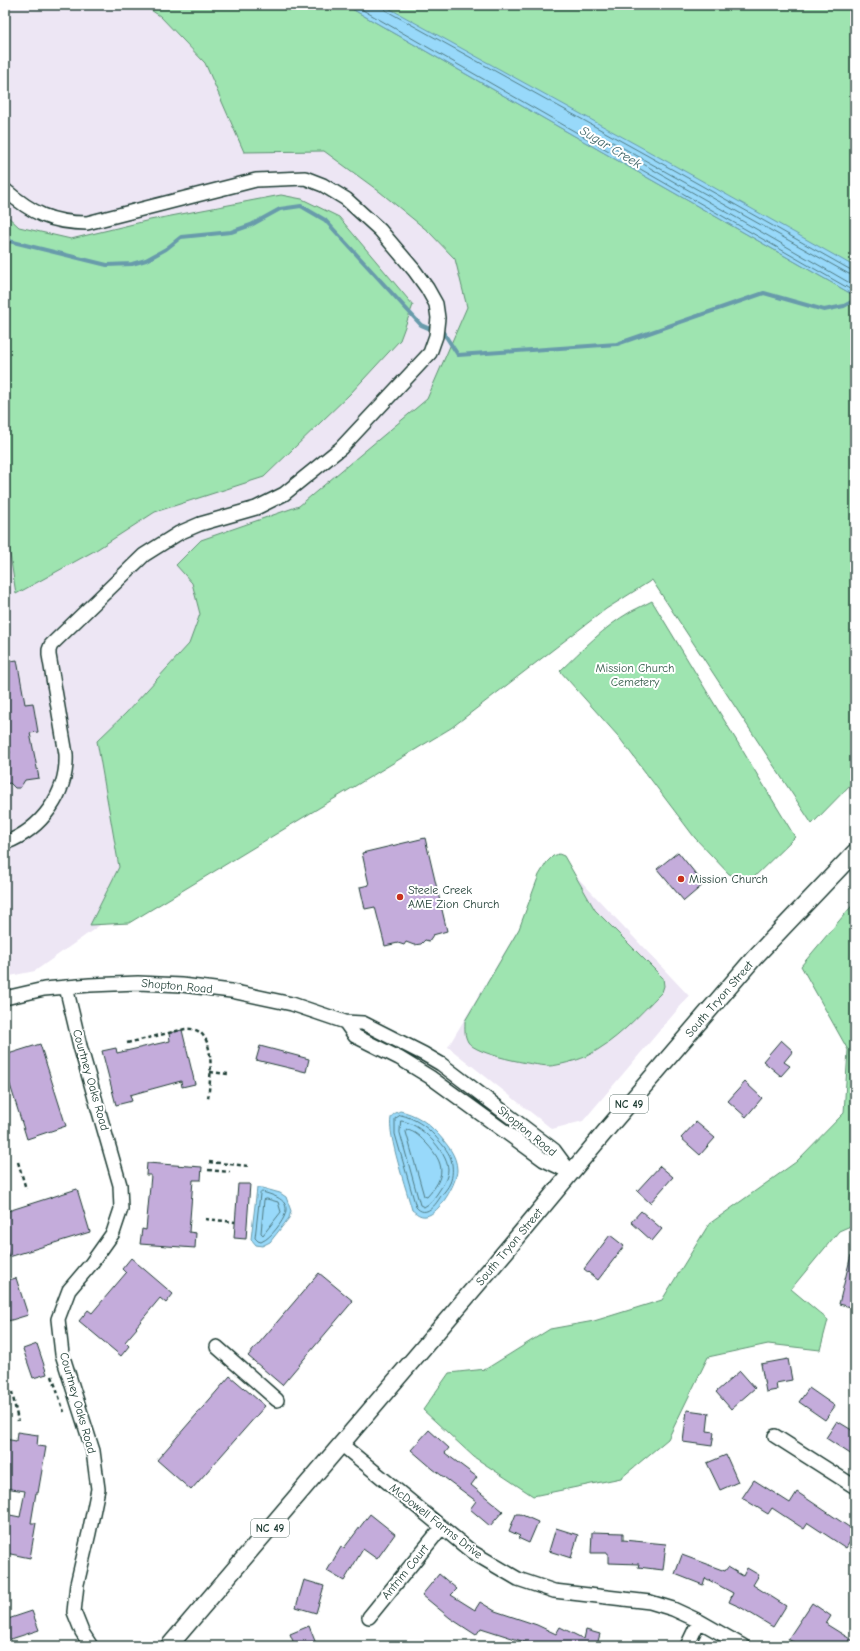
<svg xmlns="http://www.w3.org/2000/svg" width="860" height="1651" viewBox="0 0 860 1651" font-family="'Comic Neue',sans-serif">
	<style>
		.built { fill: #ede6f4 }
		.green { fill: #9ee4b0; stroke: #5e9072 }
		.water { fill: #98d9fa; stroke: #689bab }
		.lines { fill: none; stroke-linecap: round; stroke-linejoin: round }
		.shore { stroke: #4f7b83; stroke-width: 1 }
		.stream { stroke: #689bab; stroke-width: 4 }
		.building { fill: #c4acdb; stroke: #1f3d34 }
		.minor-casing { stroke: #1f3d34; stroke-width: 16 }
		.major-casing { stroke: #1f3d34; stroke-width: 19 }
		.path { stroke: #1f3d34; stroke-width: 2.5; stroke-dasharray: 4 3; stroke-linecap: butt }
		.minor { stroke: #fff; stroke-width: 13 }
		.major { stroke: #fff; stroke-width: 16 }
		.poi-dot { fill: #c8321e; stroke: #fff; stroke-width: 1.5 }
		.labels { text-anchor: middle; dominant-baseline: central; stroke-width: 4; stroke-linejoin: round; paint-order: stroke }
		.shield { fill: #fff; stroke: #627771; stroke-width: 1 }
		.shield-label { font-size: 11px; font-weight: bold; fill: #1f3d34 }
		.park-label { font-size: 12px; fill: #385e4d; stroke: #fff }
		.poi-label { font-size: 12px; fill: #1f3d34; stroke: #fff; text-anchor: start }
		.street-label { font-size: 12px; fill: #1f3d34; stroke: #fff }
		.water-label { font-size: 13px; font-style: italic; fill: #3d6466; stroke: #fff }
	</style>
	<rect width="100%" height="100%" fill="#fff"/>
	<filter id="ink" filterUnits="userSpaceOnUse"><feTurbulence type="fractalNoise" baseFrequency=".025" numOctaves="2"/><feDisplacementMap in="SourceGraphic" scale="8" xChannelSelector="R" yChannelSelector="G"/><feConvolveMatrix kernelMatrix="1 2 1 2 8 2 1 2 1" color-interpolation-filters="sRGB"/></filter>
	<g filter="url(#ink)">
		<path class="built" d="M5 5H363L855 292V434L717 490 35 971 5 977Z
			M560 859 689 996 583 1121 552 1129 448 1047Z"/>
		<path class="green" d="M143 5H345L855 296V780L812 824 652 580 606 609 451 728 129 923 90 925 119 867 97 741 126 713 189 644 200 614 192 583 176 565 201 540 299 506 427 399 467 307 455 259 429 232 380 192 324 151 244 152 205 63 160 16Z
			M365 5H855V292Z
			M281 195 302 199 339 217 413 305 400 340 350 394 264 477 155 512 96 550 16 594 5 521V214L19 227 71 239 150 220Z
			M652 601 795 837 750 881 729 874 695 838 618 736 560 671C582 650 604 627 630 612 637 608 645 605 652 601Z
			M559 854 564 856 595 910 663 978 664 986 662 992C637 1017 617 1041 585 1057 578 1060 557 1066 549 1066 533 1065 476 1055 468 1042 464 1035 465 1029 465 1021L519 929 539 875 547 862 553 856Z
			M855 902V1224L839 1231 791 1289 828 1320 820 1350 768 1344 708 1357 668 1439 621 1478 533 1496 474 1457 423 1410 449 1373 486 1369 550 1329 594 1321 662 1300 709 1224 796 1162 844 1113 848 1050 801 966Z"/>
		<path class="water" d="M345 5H383L697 178 850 264 855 267V296Z
			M400 1111C415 1114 427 1122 437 1133 446 1143 457 1155 457 1170 457 1183 439 1214 426 1216 420 1217 416 1213 412 1210 407 1191 387 1134 391 1118 392 1114 396 1113 400 1111Z
			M257 1188H262L280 1193 286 1197 291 1211 289 1218 270 1242 262 1246 256 1245 251 1239Z"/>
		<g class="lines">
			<path class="shore" d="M354 5 855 292
				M382 5 385 10 695 182 851 270H855
				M855 275 849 274 607 139 605 140V142L855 286
				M401 1115C414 1118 426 1126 435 1136 440 1142 448 1150 451 1159 453 1167 453 1176 450 1183 448 1188 444 1192 441 1196 436 1204 426 1219 416 1207L395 1134V1119Z
				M401 1121C419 1122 447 1151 448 1169 448 1179 442 1186 437 1194 433 1199 430 1204 424 1207L420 1205 400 1133Z
				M407 1130C415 1131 421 1138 427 1144 445 1164 446 1176 427 1197L424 1196 406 1132Z
				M262 1192C286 1198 294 1206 277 1228 272 1234 268 1239 261 1242L258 1241 255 1238 260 1194Z
				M267 1199 278 1202 281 1212 263 1235 261 1233 264 1200Z"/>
			<path class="stream" d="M5 240 107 265 132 264 146 260 166 249 181 237 231 232 251 225 280 209 301 206 325 220 421 325 428 328
				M443 332 458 355 617 344 764 293 824 310 844 306 855 300"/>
		</g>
		<path class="building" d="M17 660 25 704 33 703 38 732 30 733 39 778 25 780 20 788H15L10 783 5 784V759L10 753 5 726V662Z
			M425 838 447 931 433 935 429 941 425 940 421 944 414 945 406 942 404 945 398 943 385 946 375 907 365 909 360 887 369 885 362 853Z
			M678 852 704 884 684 901 657 869Z
			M182 1030 195 1084 182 1087 181 1081 148 1090 130 1095 132 1101 116 1105 102 1051 116 1048 117 1053 170 1041 169 1033Z
			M781 1040 793 1051 784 1062 790 1066 781 1076 763 1061Z
			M40 1044 66 1126 27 1139 5 1069V1055Z
			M260 1046 309 1059 306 1072 256 1060Z
			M745 1082 762 1098 746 1117 728 1101Z
			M696 1122 715 1138 700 1155 681 1138Z
			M147 1163 202 1167 201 1180H193L189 1232 196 1233 195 1248 140 1244 142 1229 146 1230 151 1175H146Z
			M660 1166 673 1177 650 1203 637 1191Z
			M238 1184H250L246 1239 234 1238Z
			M77 1189 90 1232 9 1257 5 1243V1212Z
			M641 1211 662 1229 652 1241 631 1222Z
			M610 1235 624 1246 598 1280 584 1269Z
			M851 1255 855 1256V1308L839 1304Z
			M131 1258 173 1294 166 1303 160 1298 136 1327 137 1328 125 1342 129 1346 121 1356 79 1321 88 1310 92 1313 126 1273 122 1269Z
			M319 1273 353 1301 282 1385 248 1356Z
			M16 1278 28 1315 5 1322V1281Z
			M37 1344 47 1374 33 1378 23 1349Z
			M788 1359 792 1380 776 1383 777 1390 766 1392 761 1364Z
			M740 1371 755 1388 731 1409 716 1392Z
			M230 1376 265 1406 191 1490 157 1460Z
			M809 1388 835 1406 825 1420 799 1402Z
			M687 1410 709 1413 707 1431 714 1432 712 1446 683 1442Z
			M837 1421 855 1432V1457L826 1438Z
			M429 1430 449 1448 445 1453 477 1477 471 1485 503 1511 490 1526 470 1509 476 1501 433 1469 411 1450Z
			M17 1432 38 1435 37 1446 46 1447 38 1493H36L31 1523H36L30 1558 6 1553 8 1539 5 1538V1514L20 1517 25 1491 5 1488V1439L16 1441Z
			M726 1455 738 1482 720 1490 707 1463Z
			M754 1480 790 1503 797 1492 855 1531V1534L846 1548 808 1523 804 1529 772 1508 768 1514 742 1498Z
			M370 1514 395 1534 377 1559 363 1549 344 1581 327 1571 341 1547 344 1548Z
			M516 1514H520L538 1522 529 1543 518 1538 520 1536 509 1531Z
			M556 1528 578 1535 571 1558 549 1551Z
			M592 1532 623 1533V1540L666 1544 663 1570 638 1567 639 1564 608 1563V1553H591Z
			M682 1555 725 1571 728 1567 743 1576 747 1568 759 1575 753 1585 786 1606 773 1627 740 1607 729 1602 733 1593 705 1578 703 1585 675 1574Z
			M439 1574 457 1589 451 1595 475 1610 480 1602 495 1611 537 1625 556 1634 560 1627 584 1639 586 1630 600 1634 597 1645 599 1646H537L481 1628 476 1635 450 1618 422 1595Z
			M304 1580 324 1586 316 1613 296 1607Z
			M812 1603 831 1616 826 1624 855 1642V1646H800L788 1639Z
			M32 1611 39 1630 5 1641V1620Z
			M309 1626 317 1646H295L290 1634Z"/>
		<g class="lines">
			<defs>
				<path id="minor" d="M5 190C32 213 51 223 87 223L256 180 305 178 323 185 346 199 380 230 414 270 427 288 436 304 438 318 436 336 430 353 341 448 284 494 256 508 200 524 179 533 144 555 51 645 49 650V655L66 754C68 793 42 829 5 843
					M66 987 80 1046 120 1185 121 1209 113 1233 91 1264 69 1290 58 1319 62 1354 93 1451 98 1489 89 1533 77 1584 74 1612 82 1632 91 1646
					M5 998 44 989 90 985 138 983 182 985 231 991 292 1004 345 1022 363 1023 424 1054 441 1064 554 1150 571 1173
					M345 1022 355 1036 399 1058 430 1077 544 1160 569 1172
					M217 1347 277 1400
					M775 1436 855 1487
					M341 1444 472 1552 518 1579 554 1591 650 1602 673 1609 699 1621 743 1646
					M369 1617 442 1527
					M687 1646 699 1621"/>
				<path id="major" d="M169 1646 505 1252 609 1127 754 958 855 852"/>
			</defs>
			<use href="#minor" class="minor-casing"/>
			<use href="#major" class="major-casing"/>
			<path class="path" d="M127 1043 185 1029C219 1025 210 1080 208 1099
				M210 1072 229 1074
				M5 1099 7 1098
				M18 1162 26 1189
				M209 1162 249 1166
				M208 1170 230 1172
				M205 1219 235 1222
				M52 1376 64 1412
				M12 1392 18 1421
				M5 1433 8 1432
				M5 1556V1559"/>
			<use href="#minor" class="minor"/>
			<use href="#major" class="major"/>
		</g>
	</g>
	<g class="poi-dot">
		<circle cx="681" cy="879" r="4"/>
		<circle cx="400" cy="897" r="4"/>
	</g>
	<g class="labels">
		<g class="shield">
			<rect x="610" y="1095" width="38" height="18" rx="3"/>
			<rect x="251" y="1519" width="38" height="18" rx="3"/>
		</g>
		<g class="shield-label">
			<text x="629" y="1104">NC 49</text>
			<text x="270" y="1528">NC 49</text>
		</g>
		<g class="park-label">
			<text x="635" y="668">Mission Church<tspan x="635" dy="14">Cemetery</tspan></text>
		</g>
		<g class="poi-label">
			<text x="689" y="879">Mission Church</text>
			<text x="408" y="890">Steele Creek<tspan x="408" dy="14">AME Zion Church</tspan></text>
		</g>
		<g class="street-label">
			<text transform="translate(177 986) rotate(5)">Shopton Road</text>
			<text transform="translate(719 999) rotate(-49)">South Tryon Street</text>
			<text transform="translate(91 1080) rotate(74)">Courtney Oaks Road</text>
			<text transform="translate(527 1131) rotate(39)">Shopton Road</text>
			<text transform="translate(509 1247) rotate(-50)">South Tryon Street</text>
			<text transform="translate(78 1403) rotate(74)">Courtney Oaks Road</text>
			<text transform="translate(436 1521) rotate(38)">McDowell Farms Drive</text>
			<text transform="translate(405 1572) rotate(-51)">Antrim Court</text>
		</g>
		<g class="water-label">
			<text transform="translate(611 147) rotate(31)">Sugar Creek</text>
		</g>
	</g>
	<rect width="860" height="1651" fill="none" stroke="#fff" stroke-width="20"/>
	<rect x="10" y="10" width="840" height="1631" fill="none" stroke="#1f3d34" stroke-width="1.5" filter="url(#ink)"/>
</svg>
